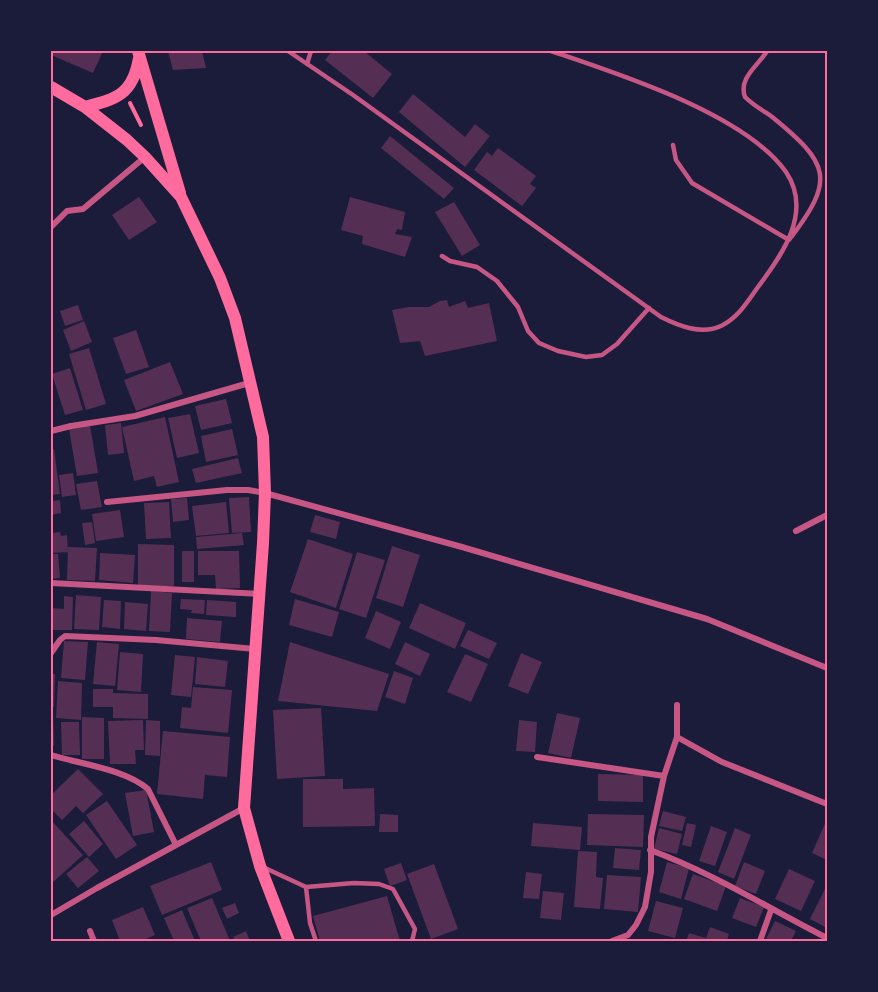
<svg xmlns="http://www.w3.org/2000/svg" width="878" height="992" viewBox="0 0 878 992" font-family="'Titillium Web',sans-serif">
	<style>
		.building { fill: #542f53 }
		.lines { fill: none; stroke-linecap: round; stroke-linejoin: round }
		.path { stroke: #ff6b9d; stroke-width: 4 }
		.service { stroke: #c65784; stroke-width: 4.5 }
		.minor { stroke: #c65784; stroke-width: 6 }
		.secondary { stroke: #ff6b9d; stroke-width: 12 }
		.neatline { fill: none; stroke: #ff6b9d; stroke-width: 2 }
	</style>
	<rect width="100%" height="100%" fill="#1b1b3a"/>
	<path class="building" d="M51 51H103L93 73 51 55Z
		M168 51H202L206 68 173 70Z
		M332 51H364L392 74 373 98 325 60Z
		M413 94 465 137 475 124 490 136 465 167 399 112Z
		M390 136 454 188 444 199 381 148Z
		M498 148 536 176 530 184 536 188 522 206 474 170 487 152 492 156Z
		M139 197 157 222 129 240 112 215Z
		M350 197 405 212 402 230 397 229 395 234 412 237 405 257 362 244 363 236 341 230Z
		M454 202 480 245 462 256 435 212Z
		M447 300 449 307 465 301 468 308 489 303 497 341 425 356 420 341 400 343 392 310 409 307H429L440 301Z
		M78 305 83 320 65 326 60 311Z
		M84 321 92 342 71 351 63 330Z
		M136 330 149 367 126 374 113 338Z
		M89 348 106 404 86 410 69 354Z
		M170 362 183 394 136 411 124 380Z
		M70 368 83 410 65 415 52 374Z
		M226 399 232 423 201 430 195 406Z
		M190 414 199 453 177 458 168 418Z
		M165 417 179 482 157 487 154 476 134 481 122 427Z
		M121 423 124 453 108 455 105 425Z
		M90 425 98 473 77 476 69 429Z
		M232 429 238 455 206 462 201 436Z
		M54 449 60 494 51 495V450Z
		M238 458 242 473 196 483 192 469Z
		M73 473 76 495 62 497 59 475Z
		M97 481 102 507 81 510 76 484Z
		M249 497 251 532 232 533 229 498Z
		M187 498 189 520 173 522 171 499Z
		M60 500 61 513 51 515V501Z
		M169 502 171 538 146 539 144 503Z
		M226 502 229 533 196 536 192 506Z
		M120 510 124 537 96 541 92 514Z
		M315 515 340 522 336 539 310 532Z
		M92 522 95 543 85 545 82 523Z
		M60 532 61 536 67 535 68 552 51 553V533Z
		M242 533 244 545 197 549 196 537Z
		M308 539 353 554 336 608 290 592Z
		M138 544 174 545V586H138Z
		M392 546 420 555 403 607 376 598Z
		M68 547 97 548 95 581 67 580Z
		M182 551H194V582H182Z
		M198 551H239L240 588 216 589 215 575H198Z
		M357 552 385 560 366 618 339 609Z
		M100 553 135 555 133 583 99 580Z
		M51 554H58L60 578 51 579Z
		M151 591 172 593 170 632 149 631Z
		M76 595 101 597 99 630 74 629Z
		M64 596 73 597 72 630H52V608L64 609Z
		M181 599 205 600 204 614 191 613 192 610 180 609Z
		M295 599 339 612 332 637 289 625Z
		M104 600 121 601 120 629 102 627Z
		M207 600 236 602V617L206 615Z
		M125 602 148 604 146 631 124 629Z
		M420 603 466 623 455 649 409 628Z
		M376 611 401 622 390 649 365 638Z
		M187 618 222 621 220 642 186 639Z
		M468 630 497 643 489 659 460 646Z
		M64 641 88 642 85 680 61 678Z
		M97 642 119 644 115 686 93 684Z
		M290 642 389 674 377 711 278 701Z
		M405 642 430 654 420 676 395 664Z
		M120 652 143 654 141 692 117 690Z
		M521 653 542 662 528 694 508 686Z
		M465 654 488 664 471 702 447 692Z
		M175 655 195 657 191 697 171 695Z
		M197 657 228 661 225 687 195 684Z
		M394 671 413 678 405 704 385 697Z
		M51 674H55L54 707H51Z
		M58 681 82 683 81 720 56 718Z
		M193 687 232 690 228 733 180 728 182 707 191 708Z
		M93 689H113V693L148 694V719L113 718V707H93Z
		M321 708 325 776 277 779 273 710Z
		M51 710H53L54 746H51Z
		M557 713 580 718 571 758 548 753Z
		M82 717 104 718V759H82Z
		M143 720 144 750H135L136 764H110L108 721Z
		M146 720 160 721V756L145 755Z
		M519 720 537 722 535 752 516 751Z
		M61 722H79L80 755H62Z
		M163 731 230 737 227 777 205 775 203 799 157 794Z
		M78 769 103 794 83 813 76 806 62 820 51 809V795Z
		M598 774 643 775V802L598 801Z
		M303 779H343V789L374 788 375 826 303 827Z
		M146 790 154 832 133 836 125 793Z
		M107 801 137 845 116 859 86 815Z
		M663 811 686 817 682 831 659 826Z
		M380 814 398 815V832H379Z
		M588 814 644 815 643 847 587 845Z
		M827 819V860L812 853Z
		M51 820 83 855 51 884Z
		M84 821 103 844 89 857 69 834Z
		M533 823 582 827 580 850 531 846Z
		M687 823 696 825 691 847 682 845Z
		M711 826 727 832 715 866 699 861Z
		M659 828 682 834 677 854 654 849Z
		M735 828 751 835 734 879 718 872Z
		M615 848 641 850 639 870 613 868Z
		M578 851 597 852 596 877 603 878 600 909 574 907Z
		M87 857 99 871 78 888 66 874Z
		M211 862 222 890 162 915 150 886Z
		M667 862 689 868 681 899 659 892Z
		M744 862 765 871 756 894 735 886Z
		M401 863 407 880 390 886 384 869Z
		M434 864 458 929 431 939 407 874Z
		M789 869 815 881 801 911 775 899Z
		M526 872 542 874 539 899 523 898Z
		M693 874 726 886 717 911 684 899Z
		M607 875 641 877 638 912 604 909Z
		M827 885V928L810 919Z
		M543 891 564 893 561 920 540 918Z
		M387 896 400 941H320L313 916Z
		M212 898 230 941H201L187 908Z
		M740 898 764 907 756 927 732 918Z
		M656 901 683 908 675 938 648 931Z
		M235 903 239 913 227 919 222 908Z
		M143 907 155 935 141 941H120L112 920Z
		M182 910 195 941H174L164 918Z
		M775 921 796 931 791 941H765Z
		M710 927 729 934 727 941H686L689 933 706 938Z
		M246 931 250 941H235L233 937Z"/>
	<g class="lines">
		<path class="path" d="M130 103 141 125"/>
		<path class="service" d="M288 51 353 95 661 317C679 326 701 335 721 326 738 318 748 301 758 287 782 255 813 212 786 172 745 114 619 74 551 51
			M307 64 311 51
			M673 145 676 160 692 183 789 240C836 179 830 164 771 116 762 110 753 105 745 97 738 78 758 66 767 51
			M442 256 450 261 477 267 497 281 518 307 528 331 539 343 558 351 586 357 602 355 617 344 649 308
			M265 868 306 887 354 883 379 884 393 889 415 929 412 941
			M306 887 310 923 316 941"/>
		<path class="minor" d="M51 227 67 211 83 209 145 157
			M51 431 71 426 135 416 249 383
			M107 502 227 490H248L265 493 462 547 707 619 827 668
			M796 531 827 515
			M51 583 259 594
			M51 653 60 640 65 636 156 640 255 649
			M677 737 722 762 827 804
			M51 755C80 764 125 769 148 789L176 845
			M537 757 664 776
			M650 850C713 873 768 908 827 938
			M51 915 97 888 244 808
			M90 931 94 941
			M612 941 628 935 636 925 645 907 651 872V837L664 776 677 737V705
			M760 941 771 910"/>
		<path class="secondary" d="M138 51 180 193
			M51 87 85 107 127 140 145 157 181 197 220 278 235 318 263 437 265 493 263 543 244 808 260 866 289 941
			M85 107C117 99 133 94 139 58"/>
	</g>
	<rect width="878" height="992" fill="none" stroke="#1b1b3a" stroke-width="105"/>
	<rect x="52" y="52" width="774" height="888" class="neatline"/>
</svg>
